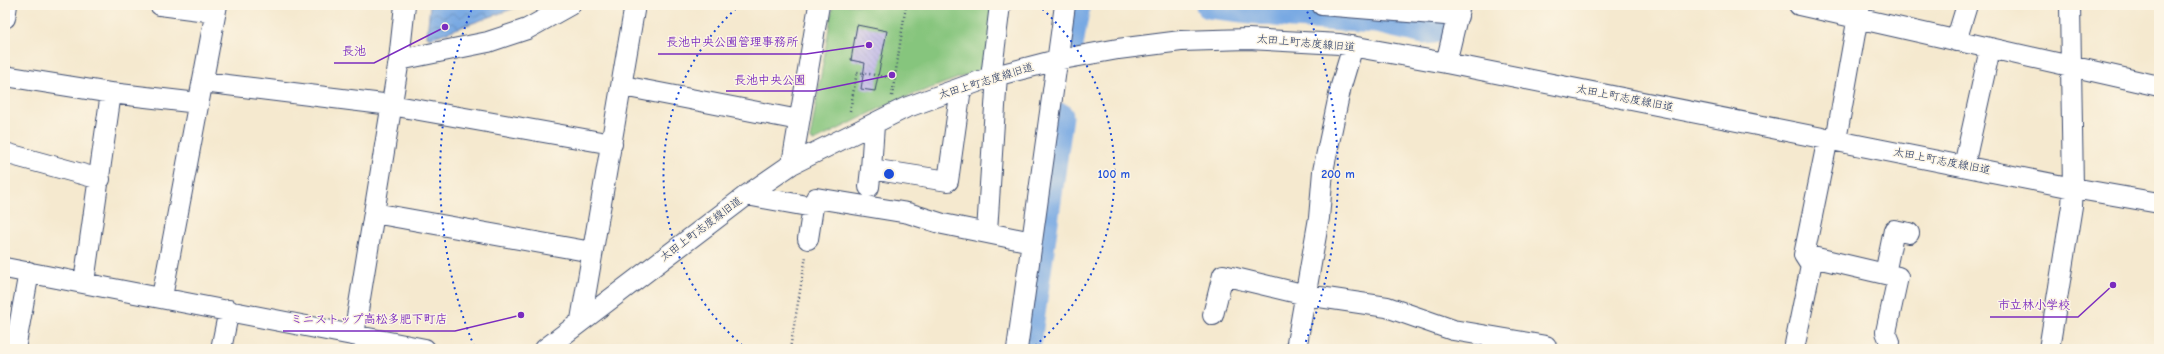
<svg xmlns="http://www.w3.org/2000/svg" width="2164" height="354" viewBox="0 0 2164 354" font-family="'Comic Neue','Klee One',sans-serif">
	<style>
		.park { fill: #86c57d; stroke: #507a6e }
		.water { fill: url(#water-waves); stroke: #4a6ca0 }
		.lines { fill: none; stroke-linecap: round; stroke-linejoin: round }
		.river { stroke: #78a9e3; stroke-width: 27 }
		.building { fill: url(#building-back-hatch) }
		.minor-casing { stroke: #3c4b6f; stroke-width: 22 }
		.path { stroke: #3c4b6f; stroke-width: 2.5; stroke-dasharray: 1 3; stroke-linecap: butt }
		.minor { stroke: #fff; stroke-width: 20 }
		.ring { fill: none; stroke: #1d4ed8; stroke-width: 2; stroke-dasharray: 2 4 }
		.labels { text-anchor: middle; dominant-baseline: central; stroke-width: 3; stroke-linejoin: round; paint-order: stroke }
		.street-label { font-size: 11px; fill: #1b2f5e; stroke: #fcf5e5 }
		.centre { fill: #1d4ed8; stroke: #fcf5e5; stroke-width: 2 }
		.ring-label { font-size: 12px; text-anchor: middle; font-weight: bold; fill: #1d4ed8; stroke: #fcf5e5; stroke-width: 3; stroke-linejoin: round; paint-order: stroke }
		.leader { fill: none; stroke: #7b2cbf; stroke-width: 1.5 }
		.callout-dot { fill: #7b2cbf; stroke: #fcf5e5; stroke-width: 1.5 }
		.callout-label { font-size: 12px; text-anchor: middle; font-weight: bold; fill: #7b2cbf; stroke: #fcf5e5; stroke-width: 3; stroke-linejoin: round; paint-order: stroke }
	</style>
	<defs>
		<pattern id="water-waves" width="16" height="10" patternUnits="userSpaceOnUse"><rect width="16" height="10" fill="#78a9e3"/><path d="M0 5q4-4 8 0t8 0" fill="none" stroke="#628abb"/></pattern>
		<pattern id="building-back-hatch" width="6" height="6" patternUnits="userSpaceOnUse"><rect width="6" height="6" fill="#b9b2e9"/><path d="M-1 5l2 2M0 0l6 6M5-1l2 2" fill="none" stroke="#9691c0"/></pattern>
	</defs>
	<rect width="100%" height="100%" fill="#fcf5e5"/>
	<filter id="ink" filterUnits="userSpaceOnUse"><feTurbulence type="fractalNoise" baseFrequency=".025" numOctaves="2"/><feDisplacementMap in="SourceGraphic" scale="8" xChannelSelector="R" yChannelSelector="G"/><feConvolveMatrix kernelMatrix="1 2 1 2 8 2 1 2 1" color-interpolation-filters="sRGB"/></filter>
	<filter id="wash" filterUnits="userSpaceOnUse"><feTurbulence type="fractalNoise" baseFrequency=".012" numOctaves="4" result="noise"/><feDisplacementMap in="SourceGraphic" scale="16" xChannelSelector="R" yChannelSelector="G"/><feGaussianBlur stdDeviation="0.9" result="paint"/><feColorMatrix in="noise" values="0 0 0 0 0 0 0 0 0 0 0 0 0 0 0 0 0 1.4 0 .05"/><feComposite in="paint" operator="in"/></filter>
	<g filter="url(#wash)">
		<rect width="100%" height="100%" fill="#f5e9cf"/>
		<path class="park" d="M833 5H996L988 67 891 103 814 141 810 139Z"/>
		<path class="water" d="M430 5H523L431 38 427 36Z"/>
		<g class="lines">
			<path class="river" d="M1209 5 1292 15 1377 20 1424 31 1434 30 1439 26 1447 5
				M1070 45 1077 5
				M1027 349 1060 116"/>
		</g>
		<g id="blocks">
			<path class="building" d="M857 25 887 31 875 91 861 89 865 63 851 60Z"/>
		</g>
	</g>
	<g filter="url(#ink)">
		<use href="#blocks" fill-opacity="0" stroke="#3c4b6f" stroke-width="1"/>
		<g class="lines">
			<defs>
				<path id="minor" d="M160 5 215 12
					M1322 5 1458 16
					M1799 5 2159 86
					M5 18 7 5
					M1956 41 1967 5
					M399 60 488 42 527 29 570 5
					M1446 63 1460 5
					M5 76 111 93 198 103
					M991 77 1000 5
					M203 82 391 105 612 144
					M623 86 799 120
					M874 125 871 169 948 181 961 88
					M1836 140 1860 5
					M5 153 100 179
					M792 164 819 5
					M1964 166 1990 49
					M869 187 871 169
					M747 195 813 207 808 239
					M813 207 816 198 908 213 943 224 1032 242
					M374 213 592 252
					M987 232 997 75
					M1804 255 1898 277 1886 332 1890 342
					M5 268 425 349
					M1885 274 1894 230 1909 233
					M84 282 111 93
					M162 297 217 5
					M1213 315 1223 275 1306 295 1387 307 1453 330 1546 346
					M581 320 635 5
					M354 335 399 60 405 5
					M15 349 29 272
					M221 349 229 310
					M545 349 747 195 792 164 905 108 991 77 1057 60 1118 49 1181 41 1248 39 1340 44 1446 63 2073 188 2159 203
					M1017 349 1065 5
					M1296 349 1319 218 1323 171 1341 86 1353 46
					M1794 349 1811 266 1804 255 1828 138
					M2049 349 2072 206 2073 188 2070 5"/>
			</defs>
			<use href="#minor" class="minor-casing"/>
			<path class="path" d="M965 5 982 8
				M892 96 906 5
				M850 111 857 72 894 78
				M790 349 806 256"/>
			<use href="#minor" class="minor"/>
		</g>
	</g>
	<g class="ring">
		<path d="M747 349A225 225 0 0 1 740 5M1038 5A225 225 0 0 1 1031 349"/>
		<path d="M474 346A449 449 0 0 1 473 6M1305 6A449 449 0 0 1 1304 346"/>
	</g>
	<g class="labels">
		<g class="street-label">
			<text transform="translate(1306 43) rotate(5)">太田上町志度線旧道</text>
			<text transform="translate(986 81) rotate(-17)">太田上町志度線旧道</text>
			<text transform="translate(1625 98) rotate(11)">太田上町志度線旧道</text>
			<text transform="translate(1942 161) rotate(11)">太田上町志度線旧道</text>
			<text transform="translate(701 229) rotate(-37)">太田上町志度線旧道</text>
		</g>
	</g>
	<circle cx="889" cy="174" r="6" class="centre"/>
	<g class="ring-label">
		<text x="1114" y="178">100 m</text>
		<text x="1338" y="178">200 m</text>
	</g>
	<path class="leader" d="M869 45L806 54H658M445 27L374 63H334M892 75L814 91H726M2113 285L2078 317H1990M521 315L455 331H283"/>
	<g class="callout-dot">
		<circle cx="869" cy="45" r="4"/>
		<circle cx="445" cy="27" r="4"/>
		<circle cx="892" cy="75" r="4"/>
		<circle cx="2113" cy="285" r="4"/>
		<circle cx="521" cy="315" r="4"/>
	</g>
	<g class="callout-label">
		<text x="732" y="46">長池中央公園管理事務所</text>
		<text x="354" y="55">長池</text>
		<text x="770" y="84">長池中央公園</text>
		<text x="2034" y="309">市立林小学校</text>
		<text x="369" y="323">ミニストップ高松多肥下町店</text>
	</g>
	<rect width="2164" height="354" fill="none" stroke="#fcf5e5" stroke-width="20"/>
</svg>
